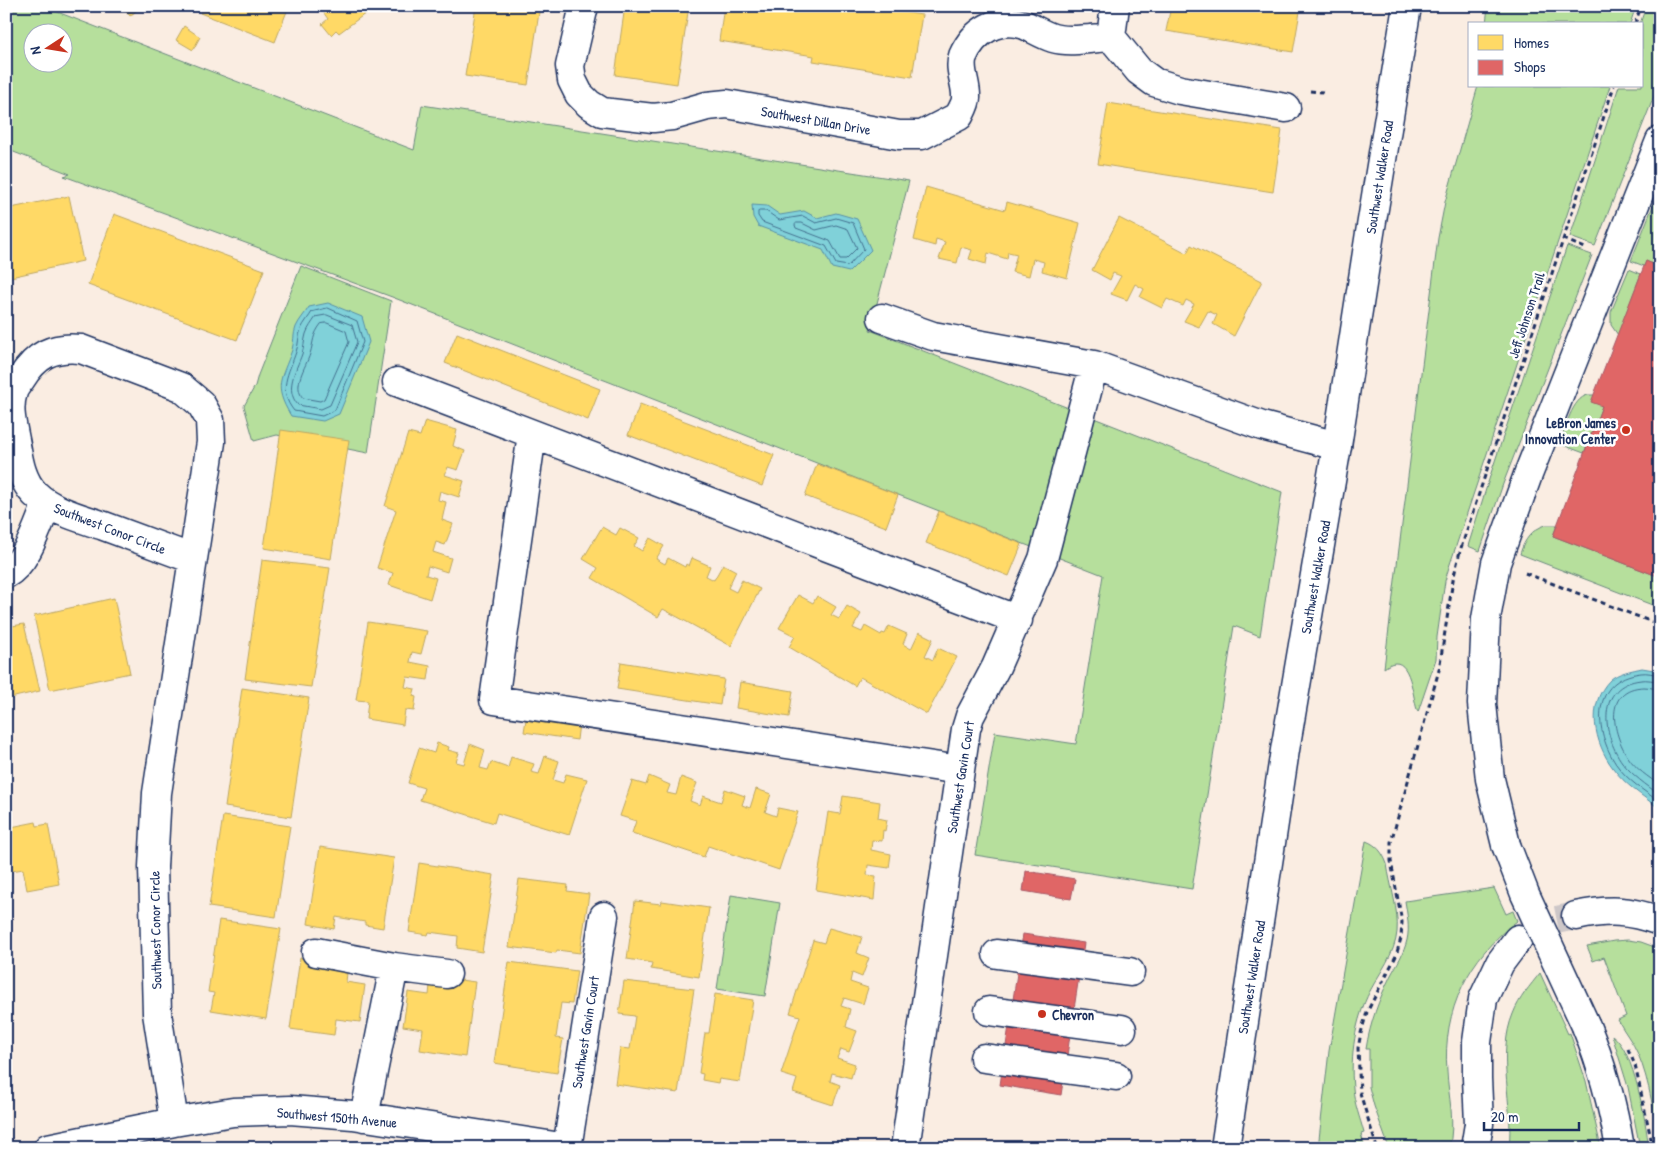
<svg xmlns="http://www.w3.org/2000/svg" width="1666" height="1154" viewBox="0 0 1666 1154" font-family="'Patrick Hand',sans-serif">
	<style>
		.green { fill: #b6df9c; stroke: #68877d; fill-rule: evenodd }
		.water { fill: #80d1d9; stroke: #5890a8 }
		.homes { fill: #ffd966; stroke: #bba664 }
		.shops { fill: #e06666; stroke: #a55664 }
		.lines { fill: none; stroke-linecap: round; stroke-linejoin: round }
		.shore { stroke: #43708f; stroke-width: 1 }
		.minor-tunnel { stroke: #cdc7c8; stroke-width: 28; stroke-dasharray: 28 14; stroke-linecap: butt }
		.minor-casing { stroke: #1b2f5e; stroke-width: 31 }
		.major-casing { stroke: #1b2f5e; stroke-width: 31 }
		.path { stroke: #1b2f5e; stroke-width: 3; stroke-dasharray: 5 4; stroke-linecap: butt }
		.minor { stroke: #fff; stroke-width: 28 }
		.major { stroke: #fff; stroke-width: 28 }
		.minor-bridge-casing { stroke: #1b2f5e; stroke-width: 31; stroke-linecap: butt }
		.minor-bridge { stroke: #fff; stroke-width: 28 }
		.poi-dot { fill: #c8321e; stroke: #fff; stroke-width: 2 }
		.labels { text-anchor: middle; dominant-baseline: central; stroke-width: 5; stroke-linejoin: round; paint-order: stroke }
		.street-label { font-size: 14px; fill: #1b2f5e; stroke: #fff }
		.poi-label { font-size: 14px; font-weight: bold; fill: #1b2f5e; stroke: #fff; text-anchor: end }
	</style>
	<rect width="100%" height="100%" fill="#faede2"/>
	<filter id="ink" filterUnits="userSpaceOnUse"><feTurbulence type="fractalNoise" baseFrequency=".02" numOctaves="2"/><feDisplacementMap in="SourceGraphic" scale="10" xChannelSelector="R" yChannelSelector="G"/><feConvolveMatrix kernelMatrix="1 2 1 2 8 2 1 2 1" color-interpolation-filters="sRGB"/></filter>
	<g filter="url(#ink)">
		<path class="green" d="M6 6H42L414 150 422 105 909 181 870 330 1282 492 1260 636 1234 626 1192 889 975 855 995 732 1076 744 1103 575 392 297 64 176 70 174 6 149ZM32 32H62V62H32Z
			M1488 6H1636L1630 24H1486Z
			M1646 6H1660V81L1595 246 1570 237 1619 86H1642V24H1640Z
			M1478 86H1610L1449 567 1445 581 1437 637 1436 659 1418 712C1413 702 1412 662 1395 663 1391 663 1387 666 1384 668L1438 238 1445 202Z
			M1660 188V267L1646 261 1644 266 1631 261Z
			M1567 246 1592 255 1503 484 1480 551 1468 546 1492 470Z
			M301 266 391 301 368 453 277 435 254 441 244 406 255 386 258 375Z
			M1629 269 1641 274 1618 335 1611 325V312Z
			M1588 395H1594L1602 406 1584 453 1560 444C1565 429 1572 398 1588 395Z
			M1546 525H1557L1553 536 1660 577V608L1520 554C1524 540 1532 529 1546 525Z
			M1366 841C1377 845 1383 853 1387 864 1390 886 1399 910 1397 932 1395 954 1380 972 1370 991 1355 1020 1350 1056 1353 1088 1354 1103 1360 1118 1364 1133L1361 1134 1365 1148H1318L1329 1051Z
			M1494 888 1506 914 1513 911 1517 921C1469 957 1442 1010 1447 1071 1448 1096 1456 1123 1449 1148H1389L1374 1106 1369 1087V1049H1366C1370 1023 1379 999 1391 975 1397 964 1404 953 1407 940 1410 927 1407 914 1405 901Z
			M731 895 780 903 765 996 717 989Z
			M1628 940 1641 942 1660 949V1146C1654 1116 1650 1082 1638 1054 1633 1042 1624 1032 1618 1020L1626 1016 1604 957 1593 961 1587 946 1614 941Z
			M1540 973 1568 1034 1570 1033 1586 1081 1601 1148H1509C1514 1105 1496 1055 1513 1014 1519 998 1530 986 1540 973Z
			M1612 1035C1635 1051 1645 1120 1649 1148H1640L1628 1087Z"/>
		<path class="water" d="M752 205 767 206 780 215 804 211 817 218 836 213 857 219 871 250 849 272 832 268 823 250 758 226 753 217Z
			M328 303 362 317 369 342 339 414 323 421 291 416C272 385 282 379 292 350 294 343 293 334 296 327 299 320 305 314 309 307Z
			M1642 668 1660 671V809C1643 796 1625 785 1613 768 1594 743 1586 704 1610 680 1617 673 1633 670 1642 668Z"/>
		<path class="homes" d="M122 6H142L130 16Z
			M202 6H289L275 42 200 13Z
			M319 6H372L373 8 339 33 336 30 331 35 322 24 328 19Z
			M476 6H540L528 85 465 76Z
			M625 6H689L677 84 615 75Z
			M724 6H862L922 15 912 77 813 61 814 56 719 41Z
			M1171 6H1301L1293 52 1166 31Z
			M184 26 200 37 193 50 176 40Z
			M1108 103 1282 130 1273 192 1098 164Z
			M926 187 1005 210 1007 202 1080 223 1067 278 1042 271 1044 262 1033 259 1029 276 1012 272 1017 254 1008 252 1007 259 988 253 986 264 969 259 972 250 961 247 957 263 939 259 945 242 936 239 935 246 914 240Z
			M69 196 83 261 6 278V209Z
			M114 214 264 270 237 340 88 285Z
			M1119 218 1187 253 1191 245 1262 281 1234 336 1213 324 1217 315 1208 311 1199 327 1184 321 1194 304 1186 300 1183 306 1167 299 1162 308 1140 297 1144 289 1135 284 1127 300 1111 294 1121 276 1113 273 1110 280 1092 270Z
			M457 333 600 389 588 420 445 363Z
			M640 404 774 455 762 486 628 435Z
			M425 421 457 430 453 446 465 451 458 470 448 467 445 475 464 481 459 497 440 491 438 500 446 502 442 520 453 524 445 545 436 542 433 552 451 558 447 572 428 566 426 575 436 578 430 599 389 585 393 573 377 568 396 510 385 506 408 433 420 436Z
			M281 430 349 440 331 559 264 548Z
			M817 464 898 495 886 527 805 496Z
			M939 511 1022 544 1009 576 926 543Z
			M602 527 616 535 620 528 639 538 634 546 642 551 650 538 664 546 656 559 665 564 668 558 685 567 686 564 689 566 692 558 710 566 706 576 714 580 723 564 736 571 728 588 736 592 742 580 760 589 731 646 663 609 658 617 592 578 598 568 583 559Z
			M262 560 330 568 311 687 245 679Z
			M798 595 813 603 817 596 836 607 831 615 839 619 847 606 861 614 853 628 862 632 865 626 881 635 882 633 885 634 889 626 907 634 903 644 911 649 919 632 933 639 925 656 933 660 938 648 957 657 927 714 860 677 855 686 789 647 795 636 779 628Z
			M114 598 130 673 50 690 34 616Z
			M368 622 427 631 421 654 412 652 410 662 430 666 428 680 407 677 405 687 415 689 413 696 416 697 414 711 405 710 403 725 366 719 368 701 356 700Z
			M24 624 40 691 6 699V627Z
			M621 662 724 679 720 705 617 689Z
			M740 682 793 691 789 717 736 708Z
			M242 688 309 698 291 817 225 807Z
			M528 707 580 715 577 740 524 732Z
			M437 743 449 747 448 750 459 753 456 762 464 764 470 744 485 750 480 768 488 770 491 762 508 768 511 757 534 764 531 772 539 774 545 756 559 761 553 780 563 783 566 774 587 779 569 835 497 813 494 823 420 800 424 788 408 783 419 748 434 753Z
			M649 776 670 785 667 793 676 795 681 777 697 783 690 801 700 805 703 796 721 802 725 789 745 796 742 805 750 808 756 789 771 794 765 812 776 816 778 808 798 812 779 870 708 846 704 857 632 833 636 821 620 816 632 781 646 785Z
			M843 796 880 802 878 818 887 820 885 831 883 830 882 841 872 840 871 850 891 854 889 868 868 865 867 875 876 876 874 900 816 890 828 812 840 814Z
			M223 816 290 826 276 917 209 907Z
			M36 822 37 826 48 824 59 884 27 890 23 869 6 872V828Z
			M320 847 394 858 383 928 365 925V922L336 917 334 929 308 924Z
			M419 863 494 875 482 952 457 948 458 936 429 932 428 935 409 932Z
			M519 879 568 885 567 891 589 894 580 953 557 950 556 953 509 947Z
			M635 901 661 904 662 901 709 908 699 977 651 969 652 963 627 959Z
			M219 920 281 929 266 1019 211 1010 214 993 208 992Z
			M829 928 862 937 857 953 869 958 862 977 852 973 850 982 868 988 863 1004 844 998 841 1006 850 1009 846 1027 857 1031 849 1052 841 1049 837 1058 855 1064 851 1078 832 1073 830 1081 840 1085 833 1105 793 1092 797 1079 781 1074 800 1016 790 1013 813 940 824 943Z
			M300 958 348 964 346 982 365 985 360 1022 336 1019 334 1035 290 1029Z
			M509 962 577 971 572 1004 561 1003 556 1038 563 1039 557 1073 494 1063Z
			M431 976 475 982 465 1057 420 1050 423 1029 403 1026 408 992 429 995Z
			M624 981 694 989 678 1093 615 1084 620 1048 630 1049 635 1016 619 1014Z
			M715 994 753 1000 740 1082 719 1079 718 1083 702 1080 703 1074 699 1073 705 1033H709Z"/>
		<path class="shops" d="M1646 261 1660 267V577L1553 536 1602 406 1591 402Z
			M1026 871 1075 879 1071 899 1023 891Z
			M1023 934 1084 943 1061 1095 1000 1085Z"/>
		<g class="lines">
			<path class="shore" d="M760 211H766L779 220 803 216 816 223 836 218 853 223 864 249 848 266 836 264 826 246 762 222 758 216V212Z
				M797 223H802L816 230 836 225 848 229 857 248 846 259H840L830 241 796 228 795 225Z
				M328 308 357 321 363 342 335 410 322 416 294 411C277 390 289 373 296 352 299 344 298 336 301 329 304 323 309 317 312 312Z
				M327 315 352 325 357 342 330 405 321 409 298 405C284 389 296 371 302 354 304 347 304 341 306 334 308 328 312 323 316 317Z
				M327 323 346 331 349 342 324 399 320 401 303 398C292 385 306 367 310 354 314 341 312 336 321 324Z
				M1660 675C1653 674 1647 672 1641 673 1590 679 1594 731 1616 764 1627 780 1644 791 1660 802
				M1660 681C1653 681 1647 679 1641 680 1596 685 1602 734 1622 762 1632 775 1646 785 1660 795
				M1660 689C1654 689 1650 687 1644 687 1603 688 1612 733 1628 757 1636 769 1648 777 1660 785"/>
			<path class="minor-tunnel" d="M1519 938 1551 921 1576 916"/>
			<defs>
				<path id="minor" d="M584 6 570 66 572 80 579 94 589 104 602 112 653 118 672 116 707 106 727 104 899 135H922L959 116C962 110 966 103 966 98 967 84 958 69 963 56 974 31 998 16 1025 25 1034 29 1043 35 1053 38 1070 43 1093 38 1111 37L1115 6
					M1111 37 1139 71 1154 82 1180 90 1286 108
					M882 318 933 336 1094 365 1262 426 1337 446
					M397 382 1018 620
					M532 434 494 700 960 770
					M6 574C27 563 38 525 47 504
					M1506 845 1490 779 1482 704 1486 619 1496 563 1529 472 1660 141
					M1576 916C1609 909 1628 910 1660 921
					M316 952 394 967 364 1117
					M997 954 1130 972
					M394 967 447 974
					M989 1011 1122 1029
					M1586 1026C1602 1065 1613 1106 1620 1148
					M984 1058 1116 1076
					M174 1122 157 1013 153 867 157 793 211 442 210 420 201 404 181 387 81 349C52 346 36 355 21 379 18 383 14 388 13 392 7 409 13 428 16 445 19 462 22 481 35 494 52 511 81 518 104 526 133 537 163 548 193 559
					M48 1148 174 1122 233 1112 290 1110 353 1115 567 1148
					M567 1148 604 916
					M905 1148 966 729 970 716 996 667 1043 559 1094 365
					M1475 1148 1479 1124 1477 1078V1042L1483 999 1500 963 1518 939"/>
				<path id="major" d="M1225 1148 1285 750 1337 446 1370 233 1407 6"/>
			</defs>
			<use href="#minor" class="minor-casing"/>
			<use href="#major" class="major-casing"/>
			<path class="path" d="M1635 24 1641 6
				M1310 91 1323 92
				M1563 239 1585 248
				M1658 302H1660
				M1660 321 1656 332 1660 334
				M1525 573 1660 625
				M1628 1049 1635 1065 1653 1148
				M1377 1148 1360 1093 1358 1048 1361 1033 1367 1012 1396 956 1401 938 1402 922 1391 861V842L1439 670 1453 580 1460 551 1614 86"/>
			<use href="#minor" class="minor"/>
			<use href="#major" class="major"/>
			<defs>
				<path id="minor-bridge" d="M1506 845 1525 894 1586 1026"/>
			</defs>
			<use href="#minor-bridge" class="minor-bridge-casing"/>
			<use href="#minor-bridge" class="minor-bridge"/>
		</g>
	</g>
	<g class="poi-dot">
		<circle cx="1626" cy="430" r="5"/>
		<circle cx="1042" cy="1014" r="5"/>
	</g>
	<g class="labels">
		<g class="street-label">
			<text transform="translate(816 120) rotate(10)">Southwest Dillan Drive</text>
			<text transform="translate(1379 177) rotate(-81)">Southwest Walker Road</text>
			<text transform="translate(1526 315) rotate(-72)">Jeff Johnson Trail</text>
			<text transform="translate(110 528) rotate(21)">Southwest Conor Circle</text>
			<text transform="translate(1315 577) rotate(-80)">Southwest Walker Road</text>
			<text transform="translate(960 777) rotate(-81)">Southwest Gavin Court</text>
			<text transform="translate(155 930) rotate(-91)">Southwest Conor Circle</text>
			<text transform="translate(1251 977) rotate(-81)">Southwest Walker Road</text>
			<text transform="translate(585 1032) rotate(-81)">Southwest Gavin Court</text>
			<text transform="translate(337 1117) rotate(5)">Southwest 150th Avenue</text>
		</g>
		<g class="poi-label">
			<text x="1616" y="422">LeBron James<tspan x="1616" dy="16">Innovation Center</tspan></text>
			<text x="1052" y="1014" text-anchor="start">Chevron</text>
		</g>
	</g>
	<rect width="1666" height="1154" fill="none" stroke="#fff" stroke-width="25"/>
	<rect x="12" y="12" width="1641" height="1129" fill="none" stroke="#1b2f5e" stroke-width="2" filter="url(#ink)"/>
	<rect x="1468" y="22" width="175" height="65" fill="#ffffff" stroke="#a4acbf"/>
	<rect x="1478" y="35" width="25" height="15" fill="#ffd966" stroke="#a4acbf"/>
	<text x="1514" y="48" font-size="15" fill="#1b2f5e">Homes</text>
	<rect x="1478" y="60" width="25" height="15" fill="#e06666" stroke="#a4acbf"/>
	<text x="1514" y="72" font-size="15" fill="#1b2f5e">Shops</text>
	<g transform="translate(48 48) rotate(258)"><circle r="24" fill="#ffffff" stroke="#a4acbf"/>
	<path d="M0-4L9 19L0 12L-9 19Z" fill="#c8321e"/>
	<text y="-8" font-size="14" font-weight="bold" text-anchor="middle" fill="#1b2f5e">N</text>
	</g>
	<path d="M1484 1122v8h95v-8" fill="none" stroke="#1b2f5e" stroke-width="2.5"/>
	<text x="1491" y="1122" font-size="15" fill="#1b2f5e" stroke="#ffffff" stroke-width="4" paint-order="stroke">20 m</text>
</svg>
